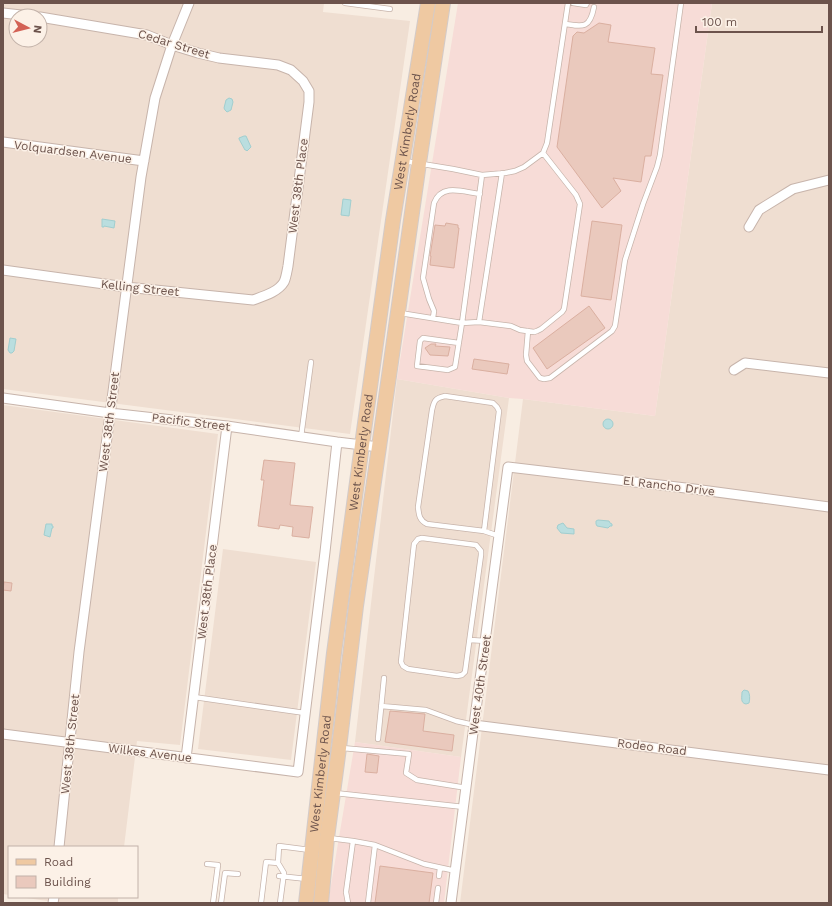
<svg xmlns="http://www.w3.org/2000/svg" width="832" height="906" viewBox="0 0 832 906" font-family="'Work Sans',sans-serif">
	<style>
		.residential { fill: #efded1; fill-rule: evenodd }
		.commercial { fill: #f7dcd7 }
		.water { fill: #badedf; stroke: #a1cecf }
		.building { fill: #eac9bd; stroke: #daafa0 }
		.lines { fill: none; stroke-linecap: round; stroke-linejoin: round }
		.service-casing { stroke: #c7b4ab; stroke-width: 6 }
		.minor-casing { stroke: #c7b4ab; stroke-width: 11 }
		.primary-casing { stroke: #d3cbc9; stroke-width: 16 }
		.service { stroke: #fff; stroke-width: 4.5 }
		.minor { stroke: #fff; stroke-width: 9 }
		.primary { stroke: #efc9a2; stroke-width: 14 }
		.labels { text-anchor: middle; dominant-baseline: central; stroke-width: 3; stroke-linejoin: round; paint-order: stroke }
		.street-label { font-size: 12px; fill: #6c534c; stroke: #fcf1e7 }
	</style>
	<rect width="100%" height="100%" fill="#f8ede2"/>
	<path class="residential" d="M3 3H324L323 12 410 21 350 434 3 389ZM16 16H40V40H16Z
		M712 3H829V903H460L523 399 655 416Z
		M397 379 509 398 461 757 355 742Z
		M3 405 218 434 180 745 137 741 124 847H9V895L3 894Z
		M223 549 316 562 291 760 198 749Z
		M20 897H118V903H61Z"/>
	<path class="commercial" d="M458 3H712L655 416 523 399 509 398 397 379Z
		M355 742 461 757 444 903H328Z"/>
	<path class="water" d="M229 98 232 99 233 102 231 110 227 112 225 110 224 108 226 100Z
		M244 136H246L251 147 247 151 246 150H245L239 139V138Z
		M343 199 351 200 349 216 341 215Z
		M102 219 115 221 114 228 104 226V227H102Z
		M10 338 16 339 14 351 12 353H10L8 350Z
		M603 424a5 5 0 1 1 10 0a5 5 0 1 1-10 0Z
		M598 520 609 521 610 523 612 524V526H610L608 528 597 526 596 524V521Z
		M563 523 567 528 574 529V534L561 533 557 528 558 525Z
		M46 524H52V526H53V528H52L50 537 44 535Z
		M744 690 748 691C750 694 750 699 749 703L746 704C740 703 742 697 742 692Z"/>
	<path class="building" d="M599 23 611 25 608 42 655 48 651 74 663 75 651 156H645L641 182 613 178 621 191 602 208 557 147 573 36 577 32 584 33Z
		M592 221 622 225 611 300 581 296Z
		M446 223 458 225V228H459L454 268 430 265 431 256H430L435 225 445 226Z
		M589 306 605 328 547 369 533 348Z
		M431 344H436L435 346 450 347 448 356 430 355 425 348Z
		M474 359 509 364 507 374 472 369Z
		M264 460 295 463 290 505 313 507 309 538 292 536 293 527 280 525 279 529 258 526 264 480H261Z
		M4 582 12 583 11 591 3 590Z
		M390 711 425 714 423 731 454 735 452 751 385 742Z
		M367 754 379 756 377 773 365 772Z
		M380 866 433 873 429 903H375Z"/>
	<g class="lines">
		<defs>
			<path id="service" d="M345 3 390 9
				M573 3 586 5 587 3
				M565 24C584 27 590 28 594 7
				M404 161 453 169 482 175 505 173 515 171 524 167 543 153
				M400 313 462 323 479 322 511 326 520 330 534 332 537 331 541 329 562 312 564 309 580 204 576 195 543 153 547 143 568 3
				M433 318 434 311 429 299 423 278 434 203C442 183 463 192 480 194
				M479 322 502 173
				M528 331 526 355 527 361 540 378 544 379 550 378 612 331 615 326 625 260 643 204 657 167 660 155 681 3
				M459 343 423 338 420 341 417 366 448 370 455 367 462 323 482 175
				M445 396 493 403 497 407 499 411 484 531 427 524C419 520 419 515 418 507L432 410C434 401 435 398 445 396Z
				M301 437 311 362
				M484 531 499 536
				M422 538 476 545 481 551V555L465 672 462 675 457 676 408 669 403 666 401 662 414 544 418 539Z
				M470 640 486 641
				M194 697 305 713
				M381 706 426 710 456 721 474 725
				M378 739 384 678
				M342 748 409 754 406 773 417 780 467 788
				M335 793 464 807
				M329 838 353 841 375 845 424 864 456 871
				M278 863 284 873 280 903
				M207 864 218 865 213 903
				M279 876 307 879
				M439 876 440 868
				M221 903 225 873 238 874
				M261 903 266 862 278 863 279 846 310 850
				M348 903 346 892 353 841
				M368 903 375 845
				M436 903 438 888"/>
			<path id="minor" d="M3 13 30 16
				M3 142 144 161
				M749 227 759 210 793 189 829 180
				M3 270 126 287 253 300C264 296 278 292 284 282 286 278 287 271 288 266L309 102V91L303 81 291 70 278 65 219 58 198 53 172 45 147 35 40 17
				M734 370 745 363 829 373
				M3 398 110 413 227 426 337 442 379 447
				M474 725 829 770
				M3 734 298 772 325 552 337 442
				M186 758 227 426
				M59 847 79 652 141 177 155 98 172 45 189 3
				M53 903 54 897
				M451 903 474 725 508 467 694 489 829 507"/>
			<g id="primary">
				<path id="s1" d="M306 903 334 653 362 445 393 220 428 3"/>
				<path d="M321 903 327 838 339 748 356 606 379 447 419 163 443 3"/>
			</g>
		</defs>
		<use href="#service" class="service-casing"/>
		<use href="#minor" class="minor-casing"/>
		<use href="#primary" class="primary-casing"/>
		<use href="#service" class="service"/>
		<use href="#minor" class="minor"/>
		<use href="#primary" class="primary"/>
	</g>
	<g class="labels">
		<g class="street-label">
			<text transform="translate(174 44) rotate(17)">Cedar Street</text>
			<text stroke="none"><textPath href="#s1" startOffset="778">West Kimberly Road</textPath></text>
			<text transform="translate(73 152) rotate(7)">Volquardsen Avenue</text>
			<text transform="translate(298 186) rotate(-83)">West 38th Place</text>
			<text transform="translate(140 288) rotate(6)">Kelling Street</text>
			<text transform="translate(109 422) rotate(-83)">West 38th Street</text>
			<text transform="translate(191 422) rotate(7)">Pacific Street</text>
			<text stroke="none"><textPath href="#s1" startOffset="454">West Kimberly Road</textPath></text>
			<text transform="translate(669 486) rotate(7)">El Rancho Drive</text>
			<text transform="translate(207 592) rotate(-83)">West 38th Place</text>
			<text transform="translate(480 685) rotate(-82)">West 40th Street</text>
			<text transform="translate(70 744) rotate(-84)">West 38th Street</text>
			<text transform="translate(652 747) rotate(7)">Rodeo Road</text>
			<text transform="translate(150 753) rotate(7)">Wilkes Avenue</text>
			<text stroke="none"><textPath href="#s1" startOffset="130">West Kimberly Road</textPath></text>
		</g>
	</g>
	<rect width="832" height="906" fill="none" stroke="#6c534c" stroke-width="8"/>
	<rect x="8" y="846" width="130" height="52" fill="#fcf1e7" stroke="#c2b2a9"/>
	<rect x="16" y="859" width="20" height="6" fill="#efc9a2" stroke="#c2b2a9"/>
	<text x="44" y="866" font-size="12" fill="#6c534c">Road</text>
	<rect x="16" y="876" width="20" height="12" fill="#eac9bd" stroke="#c2b2a9"/>
	<text x="44" y="886" font-size="12" fill="#6c534c">Building</text>
	<g transform="translate(28 28) rotate(97)"><circle r="19" fill="#fcf1e7" stroke="#c2b2a9"/>
	<path d="M0-3L7 15L0 10L-7 15Z" fill="#d36256"/>
	<text y="-6" font-size="11" font-weight="bold" text-anchor="middle" fill="#6c534c">N</text>
	</g>
	<path d="M696 26v6h126v-6" fill="none" stroke="#6c534c" stroke-width="2"/>
	<text x="702" y="26" font-size="12" fill="#6c534c" stroke="#fcf1e7" stroke-width="3" paint-order="stroke">100 m</text>
</svg>
